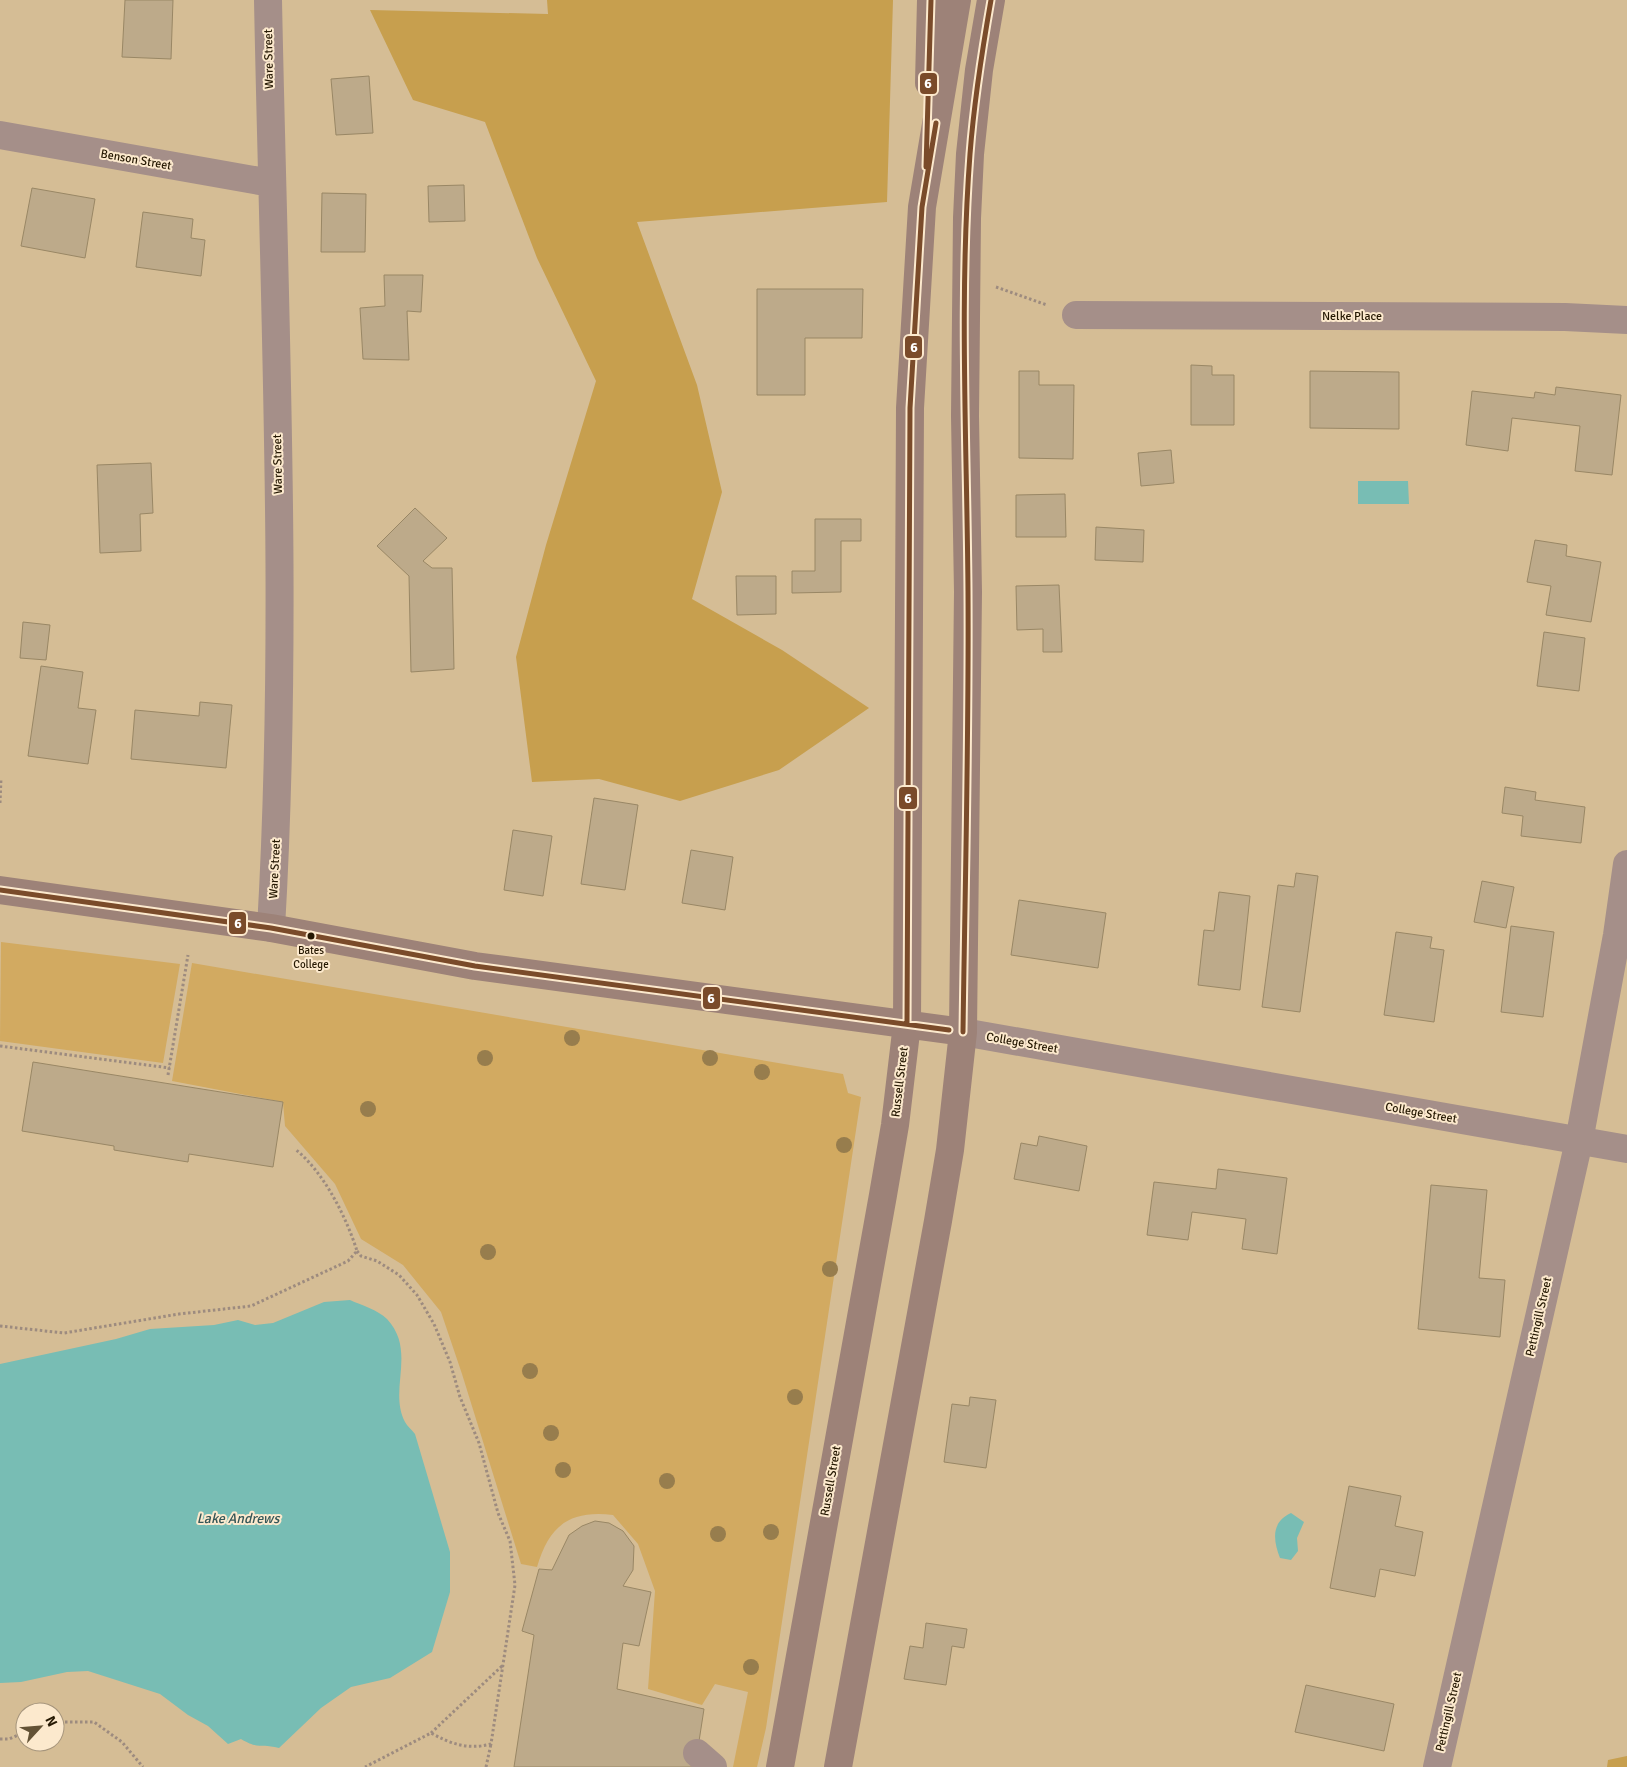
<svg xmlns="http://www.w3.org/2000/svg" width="1627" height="1767" viewBox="0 0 1627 1767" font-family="Signika,sans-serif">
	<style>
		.green { fill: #d2aa61 }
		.forest { fill: #c79f4e }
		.water { fill: #78bdb4 }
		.building { fill: #bdaa8a; stroke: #998765 }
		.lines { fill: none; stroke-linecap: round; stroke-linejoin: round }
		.path { stroke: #9d8b7f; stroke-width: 3; stroke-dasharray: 2.5 2.5; stroke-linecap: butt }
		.minor { stroke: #a58f89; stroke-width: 28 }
		.major { stroke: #9d8278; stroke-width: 28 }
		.bus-1-casing { stroke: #fce9cd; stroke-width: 9 }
		.bus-1 { stroke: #7a4b2a; stroke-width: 5 }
		.tree { fill: #977d4d }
		.bus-dot { fill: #251802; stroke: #fce9cd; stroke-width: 2 }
		.labels { text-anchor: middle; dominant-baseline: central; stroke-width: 4; stroke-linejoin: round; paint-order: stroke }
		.bus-label { font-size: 11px; fill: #251802; stroke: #fce9cd }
		.street-label { font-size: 12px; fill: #251802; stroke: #fce9cd }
		.water-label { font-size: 14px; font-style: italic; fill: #355657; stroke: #fce9cd }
		.line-badge { stroke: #fce9cd; stroke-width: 2 }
		.badge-label { font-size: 14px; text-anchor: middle; font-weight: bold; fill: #fff }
	</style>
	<rect width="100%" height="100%" fill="#d5bd95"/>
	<path class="green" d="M1 942 180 964 163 1063 0 1041Z
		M192 963 843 1074 848 1093 861 1097 766 1728 757 1767H733L748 1692 715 1684 702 1705 648 1689 655 1591 638 1544 613 1515C569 1510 549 1526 537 1567L521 1564 462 1374 441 1312 403 1265 361 1239 335 1184 285 1126 283 1102 172 1081Z"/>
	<path class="forest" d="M547 0H893L887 202 637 222 697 385 722 492 692 599 782 650 869 708 779 770 680 801 599 779 532 782 516 657 546 545 596 381 537 258 485 122 413 100 370 10 548 14Z
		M1627 1756V1767H1607L1608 1760Z"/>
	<path class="water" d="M1358 481H1408L1409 504H1358Z
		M350 1300C361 1305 378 1310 387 1319 417 1351 388 1390 405 1422 407 1426 412 1430 415 1434L450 1552V1592L432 1652 390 1678 351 1687 321 1708 279 1748C261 1743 259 1750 241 1739L228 1744 208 1726 188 1715 160 1694 88 1671 67 1672 21 1682 0 1683V1364L116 1339 150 1329 214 1325 238 1320 255 1325 273 1323 324 1302Z
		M1291 1513 1304 1522 1297 1538 1298 1551 1291 1560 1280 1558C1273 1540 1271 1522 1291 1513Z"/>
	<path class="building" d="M125 0H173L171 59 122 57Z
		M369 76 373 133 336 135 331 79Z
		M464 185 465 221 429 222 428 186Z
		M32 188 95 199 85 258 21 246Z
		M322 193 366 194 365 252H321Z
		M143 212 193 219 191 238 205 240 201 276 136 267Z
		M384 275H423L421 312 407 311 409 360 363 359 360 308 385 306Z
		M757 289H863L862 338H805V395H757Z
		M1191 365 1212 366V375H1234V425H1191Z
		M1019 371H1039V385H1074L1073 459 1019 458Z
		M1310 371 1399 372V429L1310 428Z
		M1556 387 1621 395 1612 475 1575 471 1580 426 1512 418 1508 451 1466 445 1472 391 1534 398 1535 392 1555 395Z
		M1171 450 1174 483 1141 486 1138 453Z
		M151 463 153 513 140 514 141 551 100 553 97 465Z
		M1065 494 1066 537H1016V495Z
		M415 508 447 538 423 561 432 568H452L454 669 411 672 409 576 377 546Z
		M815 519H861V541H841V592L792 593V571H815Z
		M1096 527 1144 530 1143 562 1095 560Z
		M1535 540 1567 545 1566 556 1601 562 1591 622 1546 615 1551 586 1527 582Z
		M736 576H776V614L737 615Z
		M1059 585 1062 652H1043V629L1017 630 1016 586Z
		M23 622 50 625 46 660 20 658Z
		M1544 632 1585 638 1579 691 1537 686Z
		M41 666 83 672 78 708 96 710 88 764 28 756Z
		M200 702 232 705 226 768 131 759 135 710 199 716Z
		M1505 787 1536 792 1535 800 1585 807 1581 843 1521 836 1523 816 1502 813Z
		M594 798 638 805 625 890 581 884Z
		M513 830 552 836 543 896 504 890Z
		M691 850 733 857 725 910 682 903Z
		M1296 873 1318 876 1300 1012 1262 1007 1278 885 1294 887Z
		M1482 881 1514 887 1506 928 1474 922Z
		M1219 892 1250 896 1240 990 1198 985 1204 930 1214 931Z
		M1019 900 1106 913 1098 968 1011 955Z
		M1511 926 1554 932 1543 1017 1501 1012Z
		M1396 932 1432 937 1430 948 1444 950 1434 1022 1384 1015Z
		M33 1062 283 1102 273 1167 189 1154 188 1162 114 1150V1146L22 1131Z
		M1039 1136 1087 1146 1079 1191 1014 1179 1021 1143 1037 1146Z
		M1218 1169 1287 1178 1277 1254 1242 1249 1246 1219 1192 1212 1188 1240 1147 1235 1154 1182 1216 1189Z
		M1431 1185 1487 1190 1479 1278 1505 1280 1500 1337 1418 1329Z
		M970 1397 996 1400 986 1468 944 1462 952 1404 969 1406Z
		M1349 1486 1401 1496 1395 1526 1423 1532 1415 1576 1380 1569 1375 1597 1330 1588Z
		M595 1521 609 1523 623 1531 634 1546 633 1570 623 1586 651 1592 639 1646 623 1643 617 1689 704 1709 695 1767H514L534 1635 522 1631 539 1569 552 1570 569 1535 582 1526Z
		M926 1623 967 1629 964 1648 952 1646 946 1685 904 1679 910 1646 923 1648Z
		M1306 1685 1394 1704 1384 1751 1295 1732Z"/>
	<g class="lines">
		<path class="path" d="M996 287 1047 305
			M0 803 1 778
			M0 1046 170 1068
			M168 1075 188 955
			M357 1251 361 1256 377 1261 399 1275 417 1295 434 1324 450 1362 460 1397 479 1443 498 1513 510 1541 515 1585 491 1744C468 1750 451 1744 431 1733L365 1767
			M0 1326 64 1333 179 1314 251 1306 348 1261 357 1251C346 1216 323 1171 295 1149
			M55 1722H94L122 1742 143 1767
			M431 1733 502 1666
			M0 1739H9L25 1732
			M486 1767 491 1744"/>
		<path class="minor" d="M268 0C274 309 289 619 271 928
			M0 135 271 183
			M1076 315 1565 317 1627 320
			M963 1032 1627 1149
			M697 1753 713 1767
			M1437 1767 1579 1141 1617 935 1627 864"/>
		<path class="major" d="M929 83 931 0
			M0 890 271 928 475 966 963 1032
			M780 1767 883 1195 895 1125 907 1024 910 408 922 207 957 0
			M838 1767 938 1221 950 1150 963 1032 968 592 965 416 967 218 970 154 979 70 991 0"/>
		<defs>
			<path id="bus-1" d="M926 167 931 0
				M0 890 271 928 475 966 949 1030
				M907 1024 910 408 922 207 936 123
				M963 1032C965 885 969 738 968 591 967 446 959 298 970 154 974 102 982 51 991 0"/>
		</defs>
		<use href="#bus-1" class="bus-1-casing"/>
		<use href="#bus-1" class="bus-1"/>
	</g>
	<g class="tree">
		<circle cx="572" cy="1038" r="8"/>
		<circle cx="485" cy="1058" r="8"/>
		<circle cx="710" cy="1058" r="8"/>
		<circle cx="762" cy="1072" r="8"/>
		<circle cx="368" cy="1109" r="8"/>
		<circle cx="844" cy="1145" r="8"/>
		<circle cx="488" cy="1252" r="8"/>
		<circle cx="830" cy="1269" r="8"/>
		<circle cx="530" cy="1371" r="8"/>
		<circle cx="795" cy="1397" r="8"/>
		<circle cx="551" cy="1433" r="8"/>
		<circle cx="563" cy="1470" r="8"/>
		<circle cx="667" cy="1481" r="8"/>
		<circle cx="771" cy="1532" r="8"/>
		<circle cx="718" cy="1534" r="8"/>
		<circle cx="751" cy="1667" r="8"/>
	</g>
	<circle class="bus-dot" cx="311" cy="936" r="4.5"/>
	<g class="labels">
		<g class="bus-label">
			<text x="311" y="950">Bates<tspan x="311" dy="14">College</tspan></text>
		</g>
		<g class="street-label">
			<text transform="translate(269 59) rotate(-91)">Ware Street</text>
			<text transform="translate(136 160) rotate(10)">Benson Street</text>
			<text x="1352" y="316">Nelke Place</text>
			<text transform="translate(278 464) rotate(-91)">Ware Street</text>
			<text transform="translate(275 869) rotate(-87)">Ware Street</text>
			<text transform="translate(1022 1043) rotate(10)">College Street</text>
			<text transform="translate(900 1082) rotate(-83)">Russell Street</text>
			<text transform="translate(1421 1113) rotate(10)">College Street</text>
			<text transform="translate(1539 1317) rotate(-77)">Pettingill Street</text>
			<text transform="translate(831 1481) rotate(-80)">Russell Street</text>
			<text transform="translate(1449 1712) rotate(-77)">Pettingill Street</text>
		</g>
		<g class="water-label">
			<text x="238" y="1518">Lake Andrews</text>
		</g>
	</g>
	<g class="line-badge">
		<rect x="919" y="72" width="19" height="23" rx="5" fill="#7a4b2a"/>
		<rect x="904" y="335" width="19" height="24" rx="5" fill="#7a4b2a"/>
		<rect x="898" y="786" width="20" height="24" rx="5" fill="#7a4b2a"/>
		<rect x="228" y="911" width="19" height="24" rx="5" fill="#7a4b2a"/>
		<rect x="702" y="986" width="19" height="24" rx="5" fill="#7a4b2a"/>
	</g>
	<g class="badge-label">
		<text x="928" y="88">6</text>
		<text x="914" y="352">6</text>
		<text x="908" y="803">6</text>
		<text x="238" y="928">6</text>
		<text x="711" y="1003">6</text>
	</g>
	<g transform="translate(40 1727) rotate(64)"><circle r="24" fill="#fce9cd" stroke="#a6957c"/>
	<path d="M0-4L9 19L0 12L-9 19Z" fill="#635235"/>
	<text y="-8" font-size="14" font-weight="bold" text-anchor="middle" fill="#251802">N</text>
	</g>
</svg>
